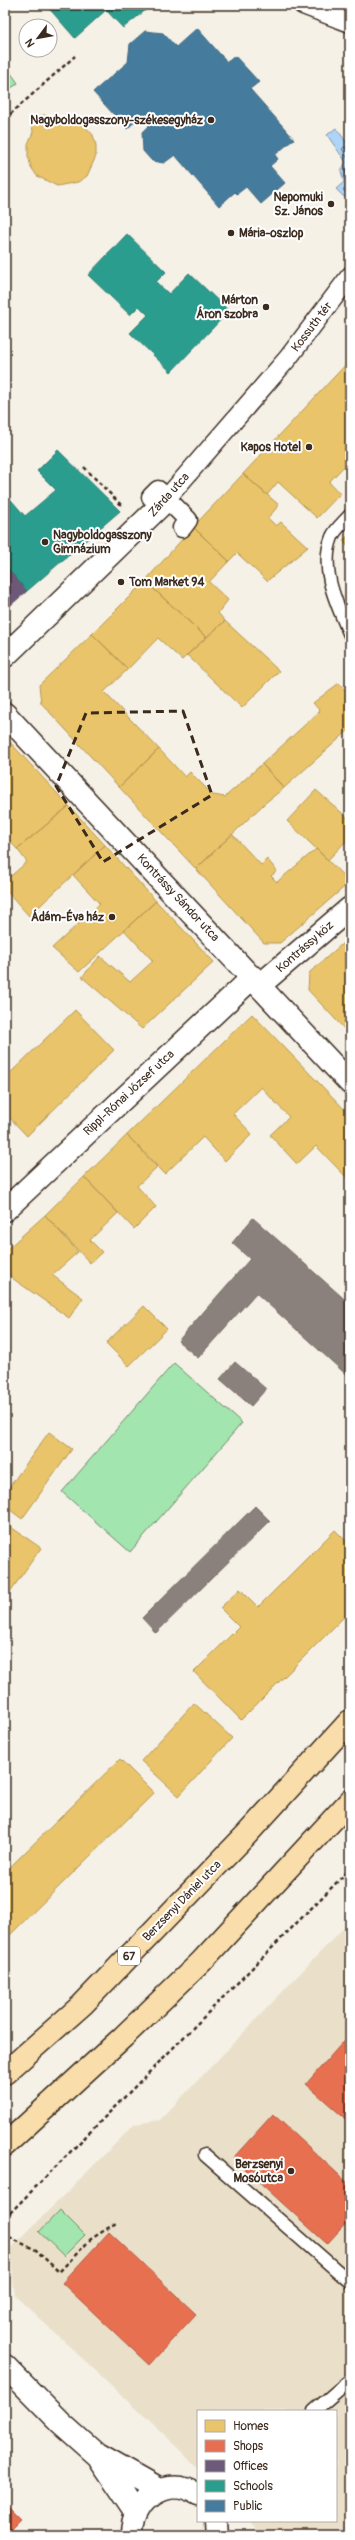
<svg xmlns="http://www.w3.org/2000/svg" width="355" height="2540" viewBox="0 0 355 2540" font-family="Pangolin,sans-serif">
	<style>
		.built { fill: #eae0ca }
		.green { fill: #a3e5af; stroke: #6f8866 }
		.water { fill: #aed5f8; stroke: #8091a1 }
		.homes { fill: #e9c46a; stroke: #b59653 }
		.shops { fill: #e76f51; stroke: #b35a42 }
		.offices { fill: #6d597a; stroke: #5e4b5e }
		.schools { fill: #2a9d8f; stroke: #2f7a6d }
		.public { fill: #457b9d; stroke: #426377 }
		.industry { fill: #8a817c; stroke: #726760 }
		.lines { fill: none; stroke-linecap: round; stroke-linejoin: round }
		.shore { stroke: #696e75; stroke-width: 1 }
		.service-casing { stroke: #3b2a1e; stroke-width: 15 }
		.pedestrian-casing { stroke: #3b2a1e; stroke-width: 21 }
		.minor-casing { stroke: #3b2a1e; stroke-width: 25 }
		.primary-casing { stroke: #3b2a1e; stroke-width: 25 }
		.path { stroke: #3b2a1e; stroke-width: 2.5; stroke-dasharray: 4 3; stroke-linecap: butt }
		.service { stroke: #fff; stroke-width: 12 }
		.pedestrian { stroke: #fff; stroke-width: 18 }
		.minor { stroke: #fff; stroke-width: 22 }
		.primary { stroke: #f9deab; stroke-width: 22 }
		.marked { fill: none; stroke: #3b2a1e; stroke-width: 3; stroke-dasharray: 8 5; stroke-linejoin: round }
		.poi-dot { fill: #3b2a1e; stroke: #fff; stroke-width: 1.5 }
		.labels { text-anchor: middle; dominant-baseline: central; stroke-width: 4; stroke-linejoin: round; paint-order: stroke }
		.shield { fill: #fff; stroke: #766a62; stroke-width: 1 }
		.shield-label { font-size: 11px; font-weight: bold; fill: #3b2a1e }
		.poi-label { font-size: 12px; font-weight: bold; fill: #3b2a1e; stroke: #fff; text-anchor: end }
		.street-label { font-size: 12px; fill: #3b2a1e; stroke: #fff }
	</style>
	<rect width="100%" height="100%" fill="#f5f1e7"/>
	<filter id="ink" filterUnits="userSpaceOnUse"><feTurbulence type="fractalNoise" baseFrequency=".025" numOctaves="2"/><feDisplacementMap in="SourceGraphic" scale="8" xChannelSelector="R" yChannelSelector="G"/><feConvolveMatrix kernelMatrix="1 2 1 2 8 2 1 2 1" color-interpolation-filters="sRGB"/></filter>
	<g filter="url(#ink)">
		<path class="built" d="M350 1921V2535H261L248 2521H336V2411H198V2469L167 2437 15 2296 10 2249 135 2124 160 2120Z"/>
		<path class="green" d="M5 65 18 83 5 93Z
			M174 1363 242 1423 130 1552 62 1492Z
			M60 2210 85 2235 64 2256 39 2232Z"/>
		<path class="water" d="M336 128 350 147V199L343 196 336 189 344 182 341 171 346 162 327 135Z"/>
		<path class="homes" d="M44 115 52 118 64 117 75 119 85 126 93 135 96 145V156L87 176 78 182 57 186 37 176 31 167 28 156V144L33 132 32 123 37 117Z
			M350 360V460L329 482 340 494 317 518 278 482 267 495 243 474Z
			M243 474 279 505 268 518 276 526 281 522 308 547 267 581 237 553 229 561 193 527Z
			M193 527 229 561 209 582 228 600 218 613 225 621 206 637 145 581Z
			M350 535V550L343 540Z
			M145 581 206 637 182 660 158 638 128 669 92 634Z
			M225 621 279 671 242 708 187 655Z
			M92 634 128 669 104 692 159 749 119 787 41 703 39 685Z
			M339 683 350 696V729L284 788 262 764 320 711 313 703Z
			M5 740H8L69 806 17 849 5 836Z
			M159 749 185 777 190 772 213 795 225 797 262 764 284 788 265 803 196 869 119 787Z
			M316 790 350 820V837L328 860 287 821Z
			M69 806 105 845 29 916 5 889V881L27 862 17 849Z
			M232 834 261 865 267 859 277 871 271 876 277 882 316 849 350 882 280 943H264L196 869Z
			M105 845 156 901 79 972 52 948 100 904 73 875Z
			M156 901 214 962 142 1029 82 977 100 956 130 982 153 961 124 930Z
			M350 937V1035L308 990 309 973Z
			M75 1010 114 1050 27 1136 5 1113V1078Z
			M252 1014 350 1115V1181L316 1146 297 1164 270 1135 289 1117 261 1087 233 1114 252 1134 225 1161 203 1137 165 1174 127 1135Z
			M127 1135 157 1167 137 1186 156 1207 134 1229 84 1177Z
			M84 1177 118 1213 90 1240 102 1252 90 1263 45 1215Z
			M45 1215 78 1252 52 1275 83 1298 69 1318 12 1278 5 1270V1251Z
			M144 1306 167 1329 129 1366 106 1343Z
			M49 1432 72 1449 22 1519 5 1506V1493Z
			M5 1523 41 1548 5 1599Z
			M335 1530 350 1545V1611L241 1720 194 1672 239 1627 220 1608 240 1589 258 1607Z
			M194 1703 232 1738 179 1796 141 1761Z
			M120 1759 154 1793 5 1940V1872Z"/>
		<path class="shops" d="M350 2034V2123L306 2084Z
			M273 2114 350 2185V2219L327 2244 233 2158Z
			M109 2232 196 2314 149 2365 62 2283Z
			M5 2505 20 2520 5 2535Z"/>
		<path class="offices" d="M5 565 27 591 5 610Z"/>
		<path class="schools" d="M46 5H152L123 28 106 10 75 38Z
			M127 234 166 272 156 282 169 294 189 273 229 311 171 372 130 333 148 315 139 306 130 315 88 275Z
			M58 450 120 511 27 591 5 565V493L25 516 56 490 37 471Z"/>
		<path class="public" d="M197 28 227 62 235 56 259 82 250 89 294 139 275 155 278 159 270 166 285 183 261 204 246 187 237 194 235 192 219 206 175 155 164 163 152 161 143 151 142 132 149 125 141 116 127 129 93 92 128 62 130 44 145 31 163 33 176 47Z"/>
		<path class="industry" d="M253 1218 350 1304V1378L256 1293 198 1358 178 1341 250 1259 232 1243Z
			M235 1362 266 1389 251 1406 220 1379Z
			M255 1506 270 1521 156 1633 142 1618Z"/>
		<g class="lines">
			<path class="shore" d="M350 149 344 147 342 149 350 162 345 171 348 182 343 190 350 195"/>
			<defs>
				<path id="service" d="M350 515C345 521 335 529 332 537 319 569 337 605 350 635
					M205 2155 350 2282
					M314 2411 350 2380"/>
				<path id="pedestrian" d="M303 5 350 23
					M151 497 158 490 188 520 182 528
					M160 506 288 358 350 276"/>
				<path id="minor" d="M5 656 160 506
					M5 714 350 1083
					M260 985 350 908
					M5 1210 253 977
					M5 2366 61 2423 97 2455 159 2490
					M100 2459 136 2512
					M216 2521 217 2535
					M132 2535C131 2500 167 2474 198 2495"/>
				<path id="primary" d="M5 2073 82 2005 247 1834 350 1721
					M5 2145 123 2037 201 1962 350 1801"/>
			</defs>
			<use href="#service" class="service-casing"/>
			<use href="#pedestrian" class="pedestrian-casing"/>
			<use href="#minor" class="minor-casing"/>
			<use href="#primary" class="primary-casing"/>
			<path class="path" d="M5 119 75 56
				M84 467 123 507
				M5 2218 350 1869
				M9 2237 36 2250 59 2272 91 2239 116 2223"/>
			<use href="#service" class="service"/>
			<use href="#pedestrian" class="pedestrian"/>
			<use href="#minor" class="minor"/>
			<use href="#primary" class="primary"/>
		</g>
	</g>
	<path class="marked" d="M183 711 212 795 103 862 56 786 86 713Z"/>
	<g class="poi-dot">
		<circle cx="211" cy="120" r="4"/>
		<circle cx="331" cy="204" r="4"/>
		<circle cx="231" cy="233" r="4"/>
		<circle cx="266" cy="307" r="4"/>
		<circle cx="309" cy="447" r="4"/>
		<circle cx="45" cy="542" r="4"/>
		<circle cx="121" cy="582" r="4"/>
		<circle cx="112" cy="917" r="4"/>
		<circle cx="291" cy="2171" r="4"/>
	</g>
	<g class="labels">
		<rect class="shield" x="118" y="1947" width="22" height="18" rx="3"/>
		<g class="shield-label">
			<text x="129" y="1956">67</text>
		</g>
		<g class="poi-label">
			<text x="203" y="120">Nagyboldogasszony-székesegyház</text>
			<text x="323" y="197">Nepomuki<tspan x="323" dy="14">Sz. János</tspan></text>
			<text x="239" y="233" text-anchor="start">Mária-oszlop</text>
			<text x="258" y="300">Márton<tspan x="258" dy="14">Áron szobra</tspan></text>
			<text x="301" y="447">Kapos Hotel</text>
			<text x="53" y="535" text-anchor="start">Nagyboldogasszony<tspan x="53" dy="14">Gimnázium</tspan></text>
			<text x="129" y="582" text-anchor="start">Tom Market 94</text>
			<text x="104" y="917">Ádám-Éva ház</text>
			<text x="283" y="2164">Berzsenyi<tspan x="283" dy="14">Mosóutca</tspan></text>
		</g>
		<g class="street-label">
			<text transform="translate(312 327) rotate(-53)">Kossuth tér</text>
			<text transform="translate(169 495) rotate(-48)">Zárda utca</text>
			<text transform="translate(178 898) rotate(47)">Kontrássy Sándor utca</text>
			<text transform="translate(305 947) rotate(-41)">Kontrássy köz</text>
			<text transform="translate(129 1093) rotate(-43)">Rippl-Rónai József utca</text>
			<text transform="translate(182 1901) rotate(-46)">Berzsenyi Dániel utca</text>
		</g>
	</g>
	<rect width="355" height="2540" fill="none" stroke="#fff" stroke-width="20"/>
	<rect x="10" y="10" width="335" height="2520" fill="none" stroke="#3b2a1e" stroke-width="1.5" filter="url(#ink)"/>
	<rect x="197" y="2410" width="140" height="112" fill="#ffffff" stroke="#b1aaa5"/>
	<rect x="205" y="2420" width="20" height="12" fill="#e9c46a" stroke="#b1aaa5"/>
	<text x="233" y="2430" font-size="12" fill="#3b2a1e">Homes</text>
	<rect x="205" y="2440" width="20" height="12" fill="#e76f51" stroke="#b1aaa5"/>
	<text x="233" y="2450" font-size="12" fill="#3b2a1e">Shops</text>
	<rect x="205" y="2460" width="20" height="12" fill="#6d597a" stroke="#b1aaa5"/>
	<text x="233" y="2470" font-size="12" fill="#3b2a1e">Offices</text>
	<rect x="205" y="2480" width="20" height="12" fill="#2a9d8f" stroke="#b1aaa5"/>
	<text x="233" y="2490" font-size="12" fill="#3b2a1e">Schools</text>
	<rect x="205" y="2500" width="20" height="12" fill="#457b9d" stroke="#b1aaa5"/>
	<text x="233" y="2510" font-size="12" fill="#3b2a1e">Public</text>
	<g transform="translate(38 38) rotate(238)"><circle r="19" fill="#ffffff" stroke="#b1aaa5"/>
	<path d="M0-3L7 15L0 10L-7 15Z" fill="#3b2a1e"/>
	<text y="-6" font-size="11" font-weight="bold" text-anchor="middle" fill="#3b2a1e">N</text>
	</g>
</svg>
